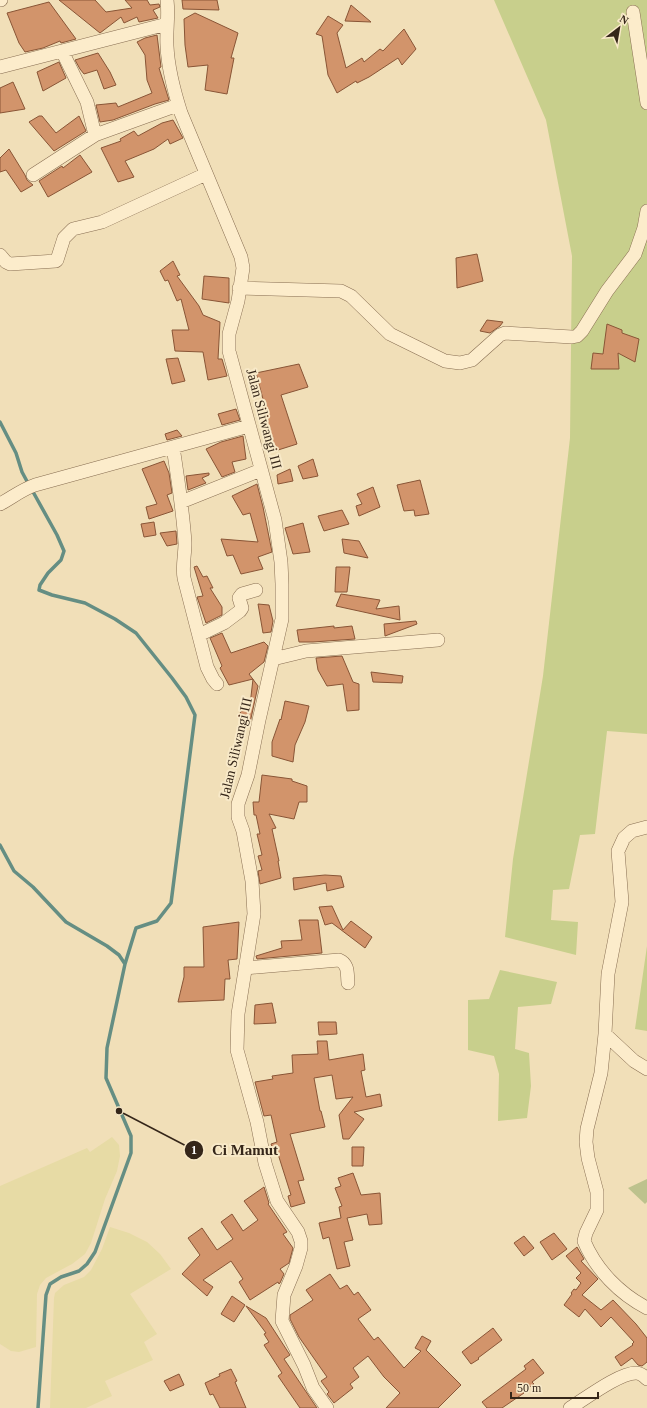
<svg xmlns="http://www.w3.org/2000/svg" width="647" height="1408" viewBox="0 0 647 1408" font-family="'Times New Roman',serif">
	<style>
		.farmland { fill: #e7dba5 }
		.green { fill: #c8cf8c }
		.cemetery { fill: #bdc28d }
		.lines { fill: none; stroke-linecap: round; stroke-linejoin: round }
		.stream { stroke: #658e83; stroke-width: 3.5 }
		.building { fill: #d2946b; stroke: #895536 }
		.minor-casing { stroke: #886e52; stroke-width: 14 }
		.minor { stroke: #fceccb; stroke-width: 13 }
		.labels { text-anchor: middle; dominant-baseline: central; stroke-width: 4; stroke-linejoin: round; paint-order: stroke }
		.street-label { font-size: 14px; fill: #352619; stroke: #f8e9c8 }
		.leader { fill: none; stroke: #352619; stroke-width: 1.5 }
		.callout-dot { fill: #352619; stroke: #f8e9c8; stroke-width: 1.5 }
		.mark-label { font-size: 12px; text-anchor: middle; font-weight: bold; fill: #fff }
		.callout-label { font-size: 15px; text-anchor: middle; font-weight: bold; fill: #352619; stroke: #f8e9c8; stroke-width: 4; stroke-linejoin: round; paint-order: stroke }
	</style>
	<rect width="100%" height="100%" fill="#f1dfb8"/>
	<path class="farmland" d="M112 1137 119 1145 120 1156 117 1171 105 1199 91 1243 85 1254 72 1264 46 1278 40 1285 37 1294 36 1347 19 1352 11 1351 0 1344V1186L87 1148 90 1152Z
		M110 1227 129 1233 147 1242 160 1254 171 1269 130 1294 157 1334 144 1342 153 1360 105 1381 112 1396 86 1408H50L54 1298 55 1293 64 1285 84 1277 91 1270 102 1249Z"/>
	<path class="green" d="M494 0H647V734L607 731 595 834 580 835 569 889 553 890 551 920 578 922 576 955 505 937 513 859 543 676 570 438 572 256 546 120Z
		M647 946V1031L635 1029Z
		M500 970 557 982 551 1004 518 1007 515 1049 529 1053 531 1086 527 1118 498 1121 499 1074 494 1056 468 1050V1000L489 999Z"/>
	<path class="cemetery" d="M647 1179V1202L645 1204 628 1188Z"/>
	<g class="lines">
		<path class="stream" d="M0 422 16 453 22 472 29 485
			M32 490 57 535 64 551 61 560 48 573 40 585 39 590 52 595 85 603 115 619 136 633 172 678 186 697 195 715 171 903 157 921 136 928 125 964
			M0 845 14 871 33 887 66 922 107 946 119 955 125 964 107 1048 106 1078 131 1136V1153L95 1252 87 1264 79 1271 61 1277 50 1284 46 1295 38 1408"/>
	</g>
	<path class="building" d="M59 0H95L106 12 132 8 125 0H147L150 5 159 4 160 7 153 10 158 18 139 22 137 17 124 23 121 17 100 33Z
		M182 0H217L219 10 183 9Z
		M49 2 76 39 61 43 60 41 43 48 25 52 19 43 7 13Z
		M351 5 371 22 345 21Z
		M195 13 238 33 231 58H234L227 94 205 90 208 65 188 67 185 45 184 19Z
		M328 16 343 25 337 33 346 68 362 58 364 62 380 49 383 51 404 29 416 49 402 65 398 58 369 77 357 83 356 81 337 93 328 75 322 36 316 34Z
		M157 35 161 67 159 68 169 100 155 104 113 120 100 122 96 105 116 103 118 107 152 93 147 80 145 55 137 42 145 38Z
		M98 53 110 72 116 85 104 89 97 70 84 74 80 69 75 60Z
		M59 62 66 78 43 91 37 72Z
		M13 82 25 109 0 113V88Z
		M39 116H42L56 133 79 116 86 131 54 151 29 122Z
		M173 120 183 138 170 144 168 139 154 149 125 161 134 177 118 182 101 148 121 141 120 139 134 131 138 136 162 123Z
		M9 149 25 175 27 180 33 185 21 192 6 170 0 172V158Z
		M80 155 92 172 48 197 39 181 62 166 63 168Z
		M477 254 483 281 457 288 456 258Z
		M173 261 180 275 177 276 199 306 203 315 220 322 218 359H222L227 376 208 380 203 352 175 351 172 330H189L181 299 177 301 168 280 165 281 160 271Z
		M204 276 229 278V303L202 299Z
		M487 320 503 322 500 326 490 333 480 331Z
		M607 324 622 330V333L639 339 635 362 618 353 619 369H591L593 353 603 354Z
		M178 358 185 381 172 384 166 359Z
		M299 364 308 387 281 395 297 444 275 451 263 415 267 414 256 373Z
		M236 409 240 420 222 425 218 414Z
		M177 430 182 436 167 440 165 434Z
		M243 436 246 459 232 462 235 472 222 477 206 449 221 442Z
		M313 459 318 476 303 479 298 466Z
		M164 461 169 473 172 493 167 495 173 511 149 519 146 507 157 504 142 469Z
		M290 469 293 481 278 484 277 475Z
		M209 473V475L202 478 206 483 188 490 186 476Z
		M420 480 429 514 415 516 414 510 404 511 397 485Z
		M257 484 263 507 272 552 258 557 263 569 241 574 233 555 227 556 221 539 258 542 250 513 243 515 232 496Z
		M373 487 380 507 359 516 356 506 362 504 357 494Z
		M342 510 349 524 324 531 318 516Z
		M154 522 156 535 144 537 141 524Z
		M303 523 310 552 293 554 285 528Z
		M176 531 177 544 167 546 160 533Z
		M342 539 359 541 368 558 344 553Z
		M197 566 203 577 207 576 213 588H210L222 607V615L206 623 197 597 203 596 194 567Z
		M336 567H350L347 592H335Z
		M341 594 380 600 376 609 399 606 400 620 336 606Z
		M258 604 269 605 273 621 271 632 263 633Z
		M416 621 417 624 385 636 384 624Z
		M334 626V628L352 626 355 639 313 642H299L297 630Z
		M222 633 231 653 264 642 268 646 264 662 249 674 258 686 250 723 238 717 245 704 250 705 253 679 229 685 220 668 222 666 210 638Z
		M342 656 353 682 359 684V710L347 711 343 684 327 686 318 670 316 658Z
		M371 672 403 676 402 683 373 682Z
		M285 701 309 706 305 722 295 745 293 762 272 756V742L280 719 281 720Z
		M262 775 292 779V781L307 786V802H299L294 819 269 814 276 828 272 829 279 861H278L281 878 260 884 258 871 262 870 258 856 262 855 257 834H260L256 815H254L253 802H259Z
		M325 875 341 876 344 887 327 891 326 883 294 890 293 878Z
		M332 906 343 930 351 921 372 937 365 948 332 923 325 925 319 907Z
		M299 920H318L322 953 257 959 256 956 282 948 281 941 302 940Z
		M239 922 237 959 228 960 230 979H225L224 1000 178 1002 184 977V967H204L203 927Z
		M272 1003 276 1023 254 1024 255 1005Z
		M318 1022H336L337 1034 319 1035Z
		M317 1041H327L329 1060 363 1054 365 1070 361 1071 366 1097 380 1094 382 1106 354 1112 364 1119 349 1139H343L339 1115 353 1097 336 1099 332 1075 314 1078 320 1111H321L325 1127 290 1134 304 1180 298 1181 305 1203 291 1207 288 1196 291 1195 278 1154H275L271 1144 277 1142 271 1115 264 1116 255 1082 273 1079 272 1076 293 1073 292 1055 318 1054Z
		M352 1147H364L363 1166H352Z
		M353 1173 361 1195 380 1193 382 1224 369 1225 367 1214 347 1218 353 1240 344 1242 350 1266 337 1269 329 1237 323 1239 319 1223 341 1218 339 1207 342 1206 335 1188 341 1186 338 1178Z
		M264 1187 269 1203 268 1204 287 1232 283 1234 293 1248 289 1263 280 1269 284 1274 280 1283 279 1284 278 1282 250 1300 239 1282 243 1279 231 1261 203 1280 213 1287 207 1296 182 1274 200 1255 188 1238 202 1228 217 1250 233 1239 221 1222 232 1214 243 1231 258 1220 244 1201Z
		M554 1233 567 1249 552 1260 540 1242Z
		M524 1236 534 1248 524 1256 514 1243Z
		M577 1247 584 1259 581 1261 598 1279 582 1295 601 1310 613 1300 636 1324 647 1338V1362L642 1366 638 1365 632 1358 621 1366 615 1357 633 1345 632 1344 634 1342 611 1317 601 1327 585 1309 579 1317 564 1305 572 1294 571 1293 574 1289 576 1290 581 1283 576 1278 581 1273 566 1256Z
		M330 1274 340 1289 347 1285 354 1295 358 1292 371 1310 358 1319 374 1340 378 1337 404 1368 421 1351 415 1348 422 1336 431 1341 426 1350 461 1385 438 1408H386L400 1393 384 1377 368 1356 353 1368 359 1377 350 1384 353 1388 334 1403 327 1394 329 1392 321 1381 327 1377 299 1337 290 1319V1315L313 1300 306 1290Z
		M232 1296 245 1305 234 1322 221 1314Z
		M246 1306 266 1318 290 1355 284 1359 317 1408H300L278 1376 282 1373 264 1345 269 1342 264 1334 266 1333Z
		M493 1328 502 1340 478 1358 479 1359 471 1364 462 1352Z
		M533 1359 544 1373 532 1382 534 1384 523 1392 524 1393 502 1408H487L482 1402 526 1369 524 1366Z
		M231 1369 237 1381 235 1382 246 1408H220L213 1394 210 1395 205 1383 220 1376 219 1374Z
		M179 1374 184 1385 170 1391 164 1381Z"/>
	<g class="lines">
		<defs>
			<path id="minor" d="M0 0H1
				M167 0C169 15 166 31 167 46 168 69 174 91 181 113L241 257 243 268 238 301 229 334V351L275 520 281 562 282 584V619L259 720 248 775 238 804V817L243 831 252 881 254 914 238 1014 237 1050 257 1122 265 1163 277 1201 298 1232 301 1241V1248L296 1266 284 1295 282 1321 304 1365 313 1388 327 1408
				M633 12 647 103
				M62 51 87 102 95 135 178 105
				M0 67 167 24
				M33 175 95 135
				M0 255 6 262 10 264 56 261 57 260 64 238 73 229 102 222 206 174
				M239 288 341 291 351 296 390 334 445 361 460 363 472 360 500 335 505 333 572 337 577 336 582 331 607 291 635 254 644 228 647 211
				M173 447C178 479 183 511 185 543 185 555 182 566 184 578L207 667 213 679 217 684
				M181 502 261 470
				M0 504C13 497 21 490 35 485L249 426
				M199 635 224 623 240 611 242 608 239 598 242 594 256 590
				M273 659 306 651 438 640
				M647 827 632 831 624 838 618 851 622 902 608 974 605 1034 601 1073 587 1129 586 1142 588 1158 597 1192V1210L586 1233 584 1241C596 1270 620 1294 647 1308
				M245 968 339 960C349 964 347 974 348 983
				M605 1034 634 1061 647 1069
				M570 1408C585 1399 619 1373 636 1373 640 1373 644 1376 647 1379"/>
		</defs>
		<use href="#minor" class="minor-casing"/>
		<use href="#minor" class="minor"/>
	</g>
	<g class="labels">
		<g class="street-label">
			<text transform="translate(264 419) rotate(75)">Jalan Siliwangi III</text>
			<text transform="translate(236 748) rotate(-77)">Jalan Siliwangi III</text>
		</g>
	</g>
	<path class="leader" d="M119 1111L194 1150"/>
	<g class="callout-dot">
		<circle cx="119" cy="1111" r="4"/>
		<circle cx="194" cy="1150" r="10"/>
	</g>
	<g class="mark-label">
		<text x="194" y="1154">1</text>
	</g>
	<g class="callout-label">
		<text x="245" y="1155">Ci Mamut</text>
	</g>
	<g transform="translate(619 28) rotate(31)" stroke="#f8e9c8" stroke-width="3" paint-order="stroke">
	<path d="M0-3L7 15L0 10L-7 15Z" fill="#352619"/>
	<text y="-6" font-size="11" font-weight="bold" text-anchor="middle" fill="#352619">N</text>
	</g>
	<path d="M511 1392v6h87v-6" fill="none" stroke="#352619" stroke-width="2"/>
	<text x="517" y="1392" font-size="12" fill="#352619" stroke="#f8e9c8" stroke-width="3" paint-order="stroke">50 m</text>
</svg>
